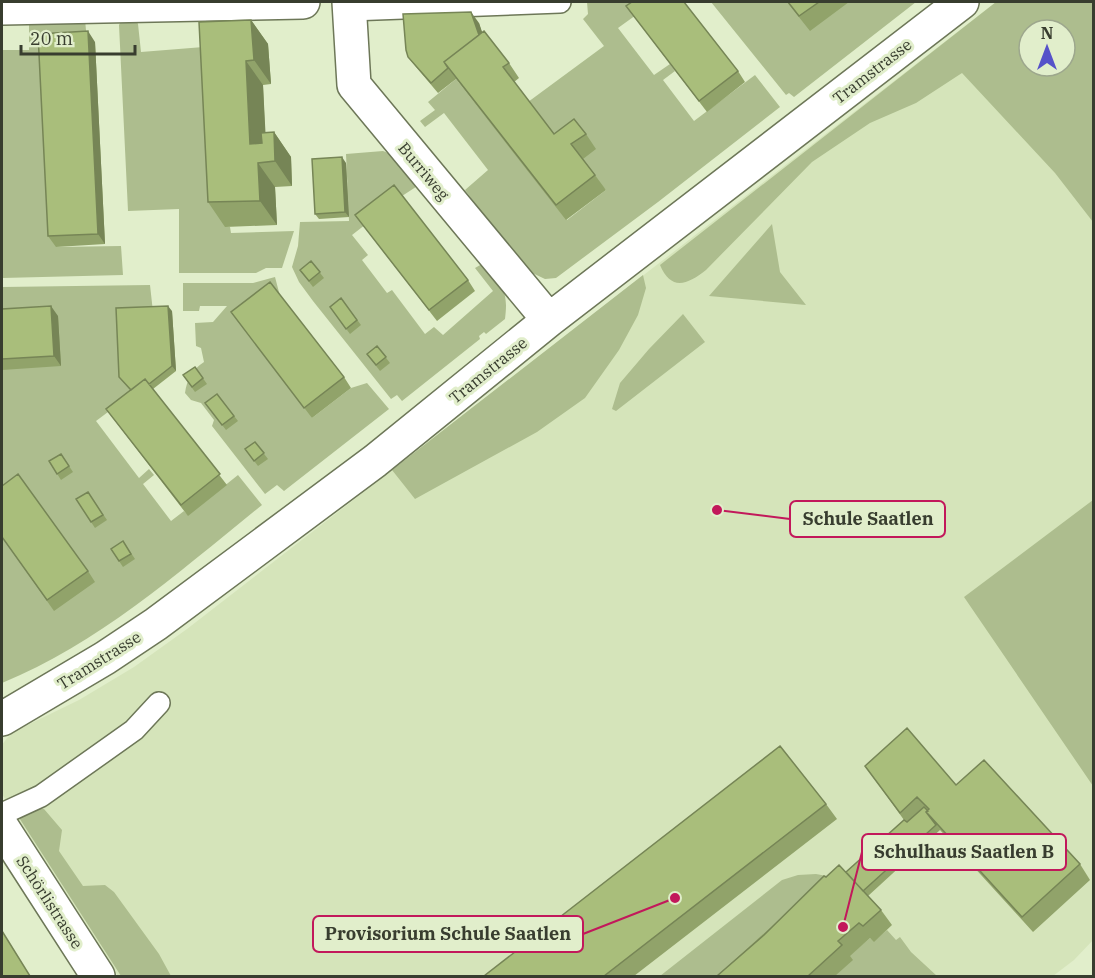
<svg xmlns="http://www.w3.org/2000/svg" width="1095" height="978" viewBox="0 0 1095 978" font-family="'IBM Plex Serif',serif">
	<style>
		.built { fill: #d5e4ba; fill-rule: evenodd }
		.green { fill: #adbd8e; fill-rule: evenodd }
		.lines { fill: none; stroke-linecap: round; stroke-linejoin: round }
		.lane-casing { stroke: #6d7758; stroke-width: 24 }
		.street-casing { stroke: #6d7758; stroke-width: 36 }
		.lane { stroke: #fff; stroke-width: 21 }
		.street { stroke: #fff; stroke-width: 33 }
		.wall { fill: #91a36a }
		.shaded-wall { fill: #768556 }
		.building { fill: #a9be7b; stroke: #768556; stroke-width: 1.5 }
		.labels { text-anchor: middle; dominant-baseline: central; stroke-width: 6; stroke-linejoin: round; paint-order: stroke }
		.street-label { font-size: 16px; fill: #383d2f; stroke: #e1eecb }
		.leader { fill: none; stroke: #c2185b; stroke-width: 2 }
		.callout-dot { fill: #c2185b; stroke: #e1eecb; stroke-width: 2 }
		.callout { fill: #e1eecb; stroke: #c2185b; stroke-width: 2 }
		.callout-label { font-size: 18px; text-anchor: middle; font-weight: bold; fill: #383d2f }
	</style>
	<rect width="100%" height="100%" fill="#e1eecb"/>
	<path class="built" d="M996 2H1057L1094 56V939L1074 960 1053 976H118L2 794V745L7 738 13 732 79 700 134 667 187 629ZM1029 30H1065V66H1029Z"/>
	<path class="green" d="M587 2H654L618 28 654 75 670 64 675 71 663 80 694 121 755 75 780 107 658 202 556 278 545 279 524 269 465 190 488 170 444 113 425 127 420 121 435 110 428 102 456 79 567 220 606 190 565 149 528 102 604 46 583 19 588 14Z
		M711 2H916L794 97 789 93 786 95Z
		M996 2H1093V222L1055 173 962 73 916 103 870 123 812 162 706 270C687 285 671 291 660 265ZM1029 30H1065V66H1029Z
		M135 18 138 24 141 52 216 46 225 226 230 227 231 233 294 231 282 268H266L256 273H179V209L128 211 119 25 122 19Z
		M85 19 87 42 56 247 121 246 123 275 2 278V50H29V20Z
		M383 151 401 158 422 183 402 196 352 235 368 255 362 260 387 293 392 290 425 334 434 327 443 335 493 291 475 268 482 264C501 286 509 288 505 319L486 334 484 332 479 336 480 339 402 401 397 395 391 399 313 301 299 282 292 267 298 246 300 222 349 221 346 154Z
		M772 224 780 272 806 305 709 296Z
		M643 275 646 288 638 315 619 350 585 398 537 432 415 499 392 470Z
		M275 277 312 418 351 388 367 383 389 409 284 491 277 485 265 494 212 426 214 420 201 403 191 400 185 393C187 379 192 370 204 362L201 348 196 346 195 323 213 322 227 306H200L199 311H183V283H253Z
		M150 285 153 312 139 401 124 400 96 421 139 478 149 469 154 475 143 484 171 521 184 511 188 515 238 475 262 505C180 571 100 643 2 683V287Z
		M683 314 705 342 616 411 612 409 620 383 649 349Z
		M1093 500V786L964 597Z
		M29 806 44 809 62 830 59 851 83 886 105 885 114 892 159 954 171 976H121L16 813Z
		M816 874 832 877 737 976H660L782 880 798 875Z
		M887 930 896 940 900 937 911 952 937 976H833L849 956 870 938 874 941Z"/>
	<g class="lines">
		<defs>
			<path id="lane" d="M350 10 560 2
				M2 814 41 796 134 730 159 703"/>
			<path id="street" d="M349 2 354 85 549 320
				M2 8 303 2
				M2 719 105 658 156 624 375 461 549 320 962 2
				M2 827 98 976"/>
		</defs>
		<use href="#lane" class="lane-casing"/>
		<use href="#street" class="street-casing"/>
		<use href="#lane" class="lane"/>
		<use href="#street" class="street"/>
	</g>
	<path class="wall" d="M787 2H849L810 31Z
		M626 6 738 71 745 82 707 112Z
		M251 20 268 44 271 84 263 85 265 133 274 132 291 157 292 186 275 187 277 225 225 227 208 202Z
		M479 23 482 33 509 63 519 78 514 82 554 134H586L596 149 583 159 606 190 566 220 456 79 438 93 416 67 408 57Z
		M95 42 105 244 56 247 48 236Z
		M346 163 349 217 319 219 315 214Z
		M355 215 468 280 475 291 437 321Z
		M311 261 324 278 313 287 300 270Z
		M341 298 361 325 350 334 330 307Z
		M2 309 58 316 61 366 2 370Z
		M172 311 176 371 153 389 227 485 188 516 106 409 130 390 119 377Z
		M231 312 344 377 351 388 312 418Z
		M377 346 390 363 380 371 367 354Z
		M195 367 207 384 195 392 183 375Z
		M217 394 238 421 226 430 205 403Z
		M255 442 268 459 258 466 245 449Z
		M61 454 73 472 61 480 49 461Z
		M88 492 107 520 95 528 76 499Z
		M2 537 88 571 95 582 54 611Z
		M123 541 135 559 123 567 111 549Z
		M865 766 956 785 1080 864 1090 880 1033 932 940 830 868 896 881 910 892 925 874 942 870 938 850 956 853 960 835 976H717L826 877 846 872 904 820Z
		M826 804 837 819 634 976H484Z"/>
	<path class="shaded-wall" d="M471 12 479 23 489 52 481 41Z
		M251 20 268 44 271 84 254 60Z
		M88 31 95 42 105 244 98 234Z
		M246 61 263 85 267 162 250 144Z
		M274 132 291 157 292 186 275 161Z
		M342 157 346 163 349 217 345 212Z
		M258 163 275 187 277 225 260 201Z
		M51 306 58 316 61 366 54 356Z
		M168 306 172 311 176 371 172 366Z"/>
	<path class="building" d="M632 2H684L738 71 699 101 626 6Z
		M788 2H819L799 16Z
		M471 12 479 35 444 62 448 68 431 83 408 57 406 50 403 14Z
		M251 20 254 60 246 61 250 144 262 143 261 133 274 132 275 161 258 163 260 201 208 202 199 22Z
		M88 31 98 234 48 236 38 34Z
		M484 31 509 63 503 67 554 134 574 119 586 134 571 144 595 175 556 205 444 62Z
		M342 157 345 212 315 214 312 159Z
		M394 185 468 280 429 310 355 215Z
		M311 261 320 272 309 281 300 270Z
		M270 282 344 377 304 408 231 312Z
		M341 298 357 320 346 329 330 307Z
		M51 306 54 356 2 359V309Z
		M168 306 172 366 149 384 145 379 131 390 119 377 116 308Z
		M377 346 386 357 376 365 367 354Z
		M195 367 203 378 192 387 183 375Z
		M145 379 220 474 181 505 106 409Z
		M217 394 234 416 222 425 205 403Z
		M255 442 264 453 254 461 245 449Z
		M61 454 69 466 57 474 49 461Z
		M18 474 88 571 47 600 2 537V486Z
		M88 492 103 515 91 522 76 499Z
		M123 541 131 554 119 561 111 549Z
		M907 728 956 785 984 760 1080 864 1022 917 929 815 926 812 929 809 917 797 900 813 865 766Z
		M780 746 826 804 604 976H484Z
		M924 807 928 811 926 812 936 825 863 891 846 872 904 820 907 822Z
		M839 865 881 910 863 926 859 923 838 941 842 945 808 976H717L764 935 824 876 826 877Z
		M2 931 30 976H2Z"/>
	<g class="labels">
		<g class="street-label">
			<text transform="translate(872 71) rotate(-38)">Tramstrasse</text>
			<text transform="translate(424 171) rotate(50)">Burriweg</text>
			<text transform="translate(488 370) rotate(-39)">Tramstrasse</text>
			<text transform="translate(99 660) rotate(-32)">Tramstrasse</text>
			<text transform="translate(50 902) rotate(57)">Schörlistrasse</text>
		</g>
	</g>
	<path class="leader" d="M717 510L790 519M843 927L862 852M675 898L583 934"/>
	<g class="callout-dot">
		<circle cx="717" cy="510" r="6"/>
		<circle cx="843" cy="927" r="6"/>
		<circle cx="675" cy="898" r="6"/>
	</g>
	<g class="callout">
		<rect x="790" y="501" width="155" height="36" rx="6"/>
		<rect x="862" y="834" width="204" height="36" rx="6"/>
		<rect x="313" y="916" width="270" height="36" rx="6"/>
	</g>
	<g class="callout-label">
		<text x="868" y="525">Schule Saatlen</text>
		<text x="964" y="858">Schulhaus Saatlen B</text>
		<text x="448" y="940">Provisorium Schule Saatlen</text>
	</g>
	<rect width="1095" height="978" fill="none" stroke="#383d2f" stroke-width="6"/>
	<g transform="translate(1047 48)"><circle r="28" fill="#e1eecb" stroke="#9da78d" stroke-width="1.5"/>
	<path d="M0-4.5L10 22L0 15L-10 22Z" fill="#5652c9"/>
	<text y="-9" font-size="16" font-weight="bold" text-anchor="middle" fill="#383d2f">N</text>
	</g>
	<path d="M21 45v9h114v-9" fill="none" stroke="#383d2f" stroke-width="3"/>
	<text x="30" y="45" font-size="18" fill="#383d2f" stroke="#e1eecb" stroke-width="4.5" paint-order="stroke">20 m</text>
</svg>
